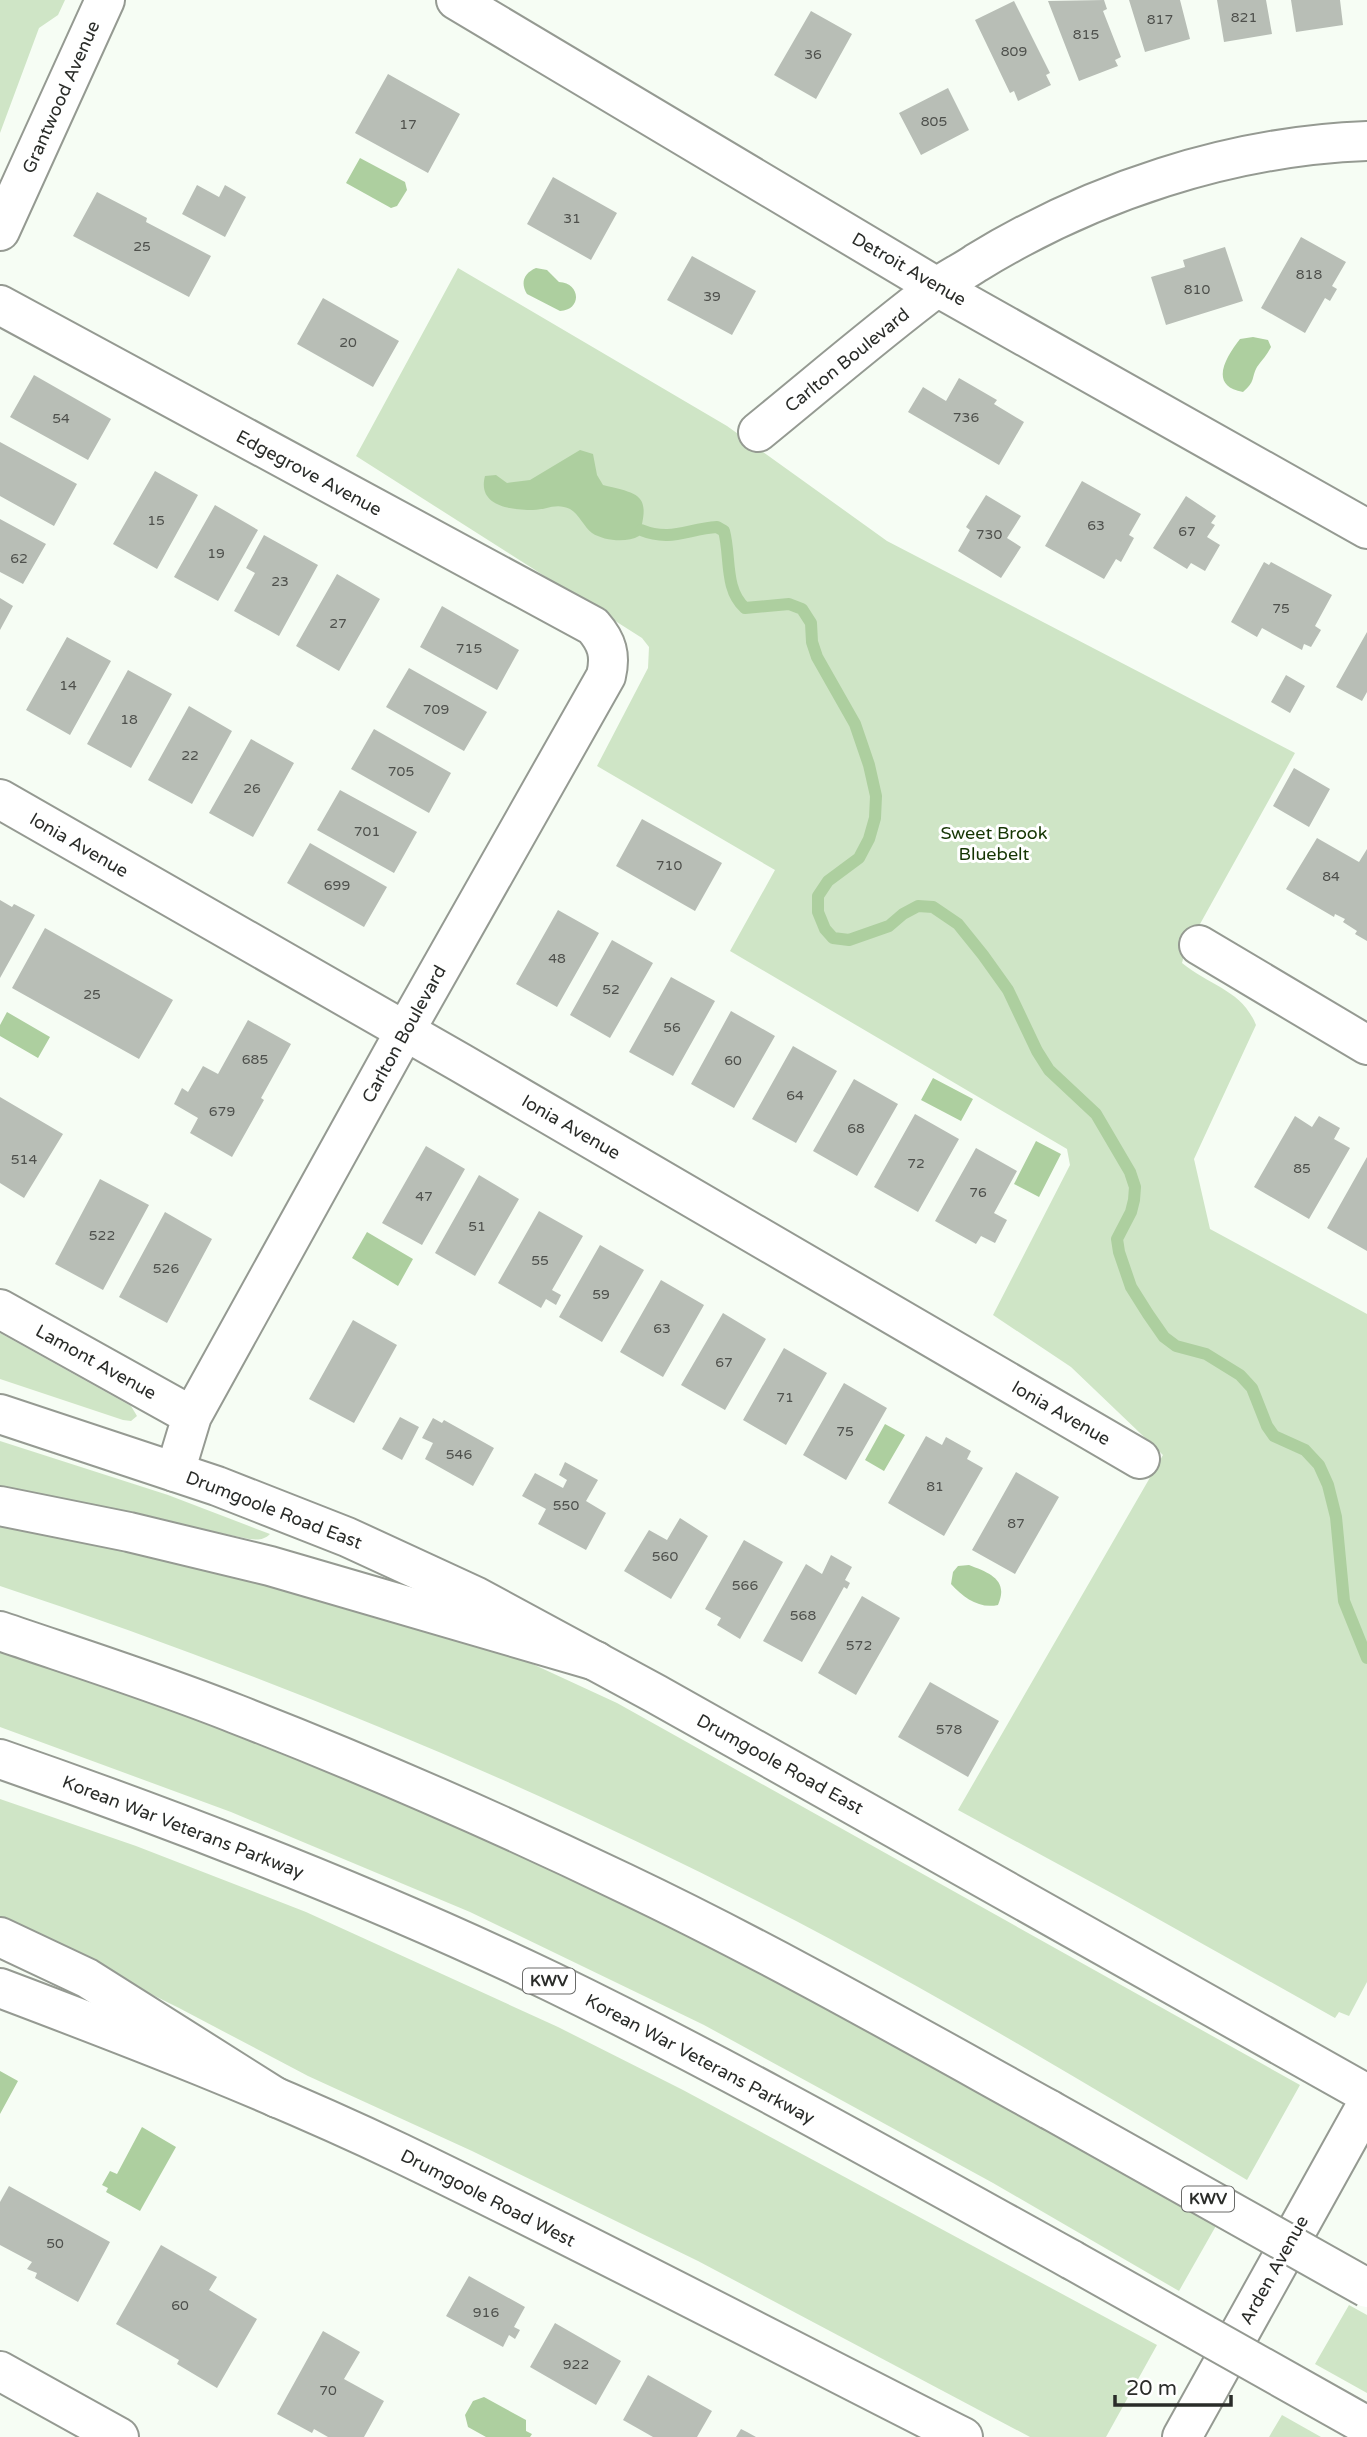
<svg xmlns="http://www.w3.org/2000/svg" width="1367" height="2437" viewBox="0 0 1367 2437" font-family="'Varela Round',sans-serif">
	<style>
		.green { fill: #cfe5c6 }
		.water { fill: #adcf9f }
		.lines { fill: none; stroke-linecap: round; stroke-linejoin: round }
		.stream { stroke: #adcf9f; stroke-width: 12 }
		.building { fill: #b8beb6 }
		.street-casing { stroke: #959a92; stroke-width: 42 }
		.secondary-casing { stroke: #959a92; stroke-width: 42 }
		.highway-casing { stroke: #959a92; stroke-width: 42 }
		.street { stroke: #fff; stroke-width: 38 }
		.secondary { stroke: #fff; stroke-width: 38 }
		.highway { stroke: #fff; stroke-width: 38 }
		.highway-bridge-casing { stroke: #959a92; stroke-width: 42; stroke-linecap: butt }
		.highway-bridge { stroke: #fff; stroke-width: 38 }
		.labels { text-anchor: middle; dominant-baseline: central; stroke-width: 6; stroke-linejoin: round; paint-order: stroke }
		.number-label { font-size: 14px; fill: #4e504c }
		.shield { fill: #fff; stroke: #6a6b69; stroke-width: 2 }
		.shield-label { font-size: 16px; font-weight: bold; fill: #2a2c29 }
		.street-label { font-size: 18px; fill: #2a2c29; stroke: #fff }
		.park-label { font-size: 18px; fill: #153503; stroke: #fff }
	</style>
	<rect width="100%" height="100%" fill="#f6fdf4"/>
	<path class="green" d="M0 0H65L58 15 39 28 0 133Z
		M458 268 727 426 887 541 1295 753 1185 951 1182 963C1210 986 1242 990 1256 1025L1194 1159 1210 1229 1367 1314V1982L1349 2016 1339 2012 1335 2018 1117 1896 958 1810 1163 1455 1071 1367 993 1315 1070 1165 1067 1149 730 951 775 870 597 766 648 668 649 647 642 638 356 456Z
		M0 1333 131 1406 137 1416 131 1421 123 1420 0 1379Z
		M0 1441 168 1495 270 1534C264 1540 258 1540 249 1539L0 1487Z
		M0 1516 443 1628 526 1661 617 1703 1300 2085 1247 2180C1110 2098 973 2015 832 1940 565 1798 286 1681 0 1586Z
		M0 1650 192 1718 391 1798 542 1865 769 1975 1217 2224 1179 2291 993 2183 704 2025 470 1912 231 1812 0 1727Z
		M0 1799 136 1846 306 1912 558 2027 683 2090 1157 2345 1106 2437H1030L698 2261 472 2151 308 2076 179 2008 0 1919Z
		M1349 2305 1367 2315V2393L1315 2364Z
		M1282 2415 1321 2437H1269Z"/>
	<path class="water" d="M360 158 405 182 407 190 397 206 391 208 346 183Z
		M536 268 547 270 559 282C581 283 582 310 560 311L527 294C520 283 524 273 536 268Z
		M1253 337 1268 340 1271 347C1267 355 1262 360 1257 367 1251 378 1256 381 1243 392 1208 386 1226 357 1240 339Z
		M580 450 593 454 597 475 603 485C640 494 651 494 639 536 627 543 604 541 592 533 584 527 579 514 570 509 556 502 546 510 533 510 510 510 477 506 485 476L496 475 507 483 530 480Z
		M7 1012 50 1037 38 1058 0 1036V1025Z
		M933 1078 973 1099 961 1121 921 1100Z
		M1036 1141 1061 1154 1039 1197 1014 1184Z
		M367 1232 413 1259 398 1286 352 1258Z
		M885 1424 905 1435 884 1471 865 1460Z
		M969 1565C990 1573 1009 1580 998 1605 979 1609 964 1598 951 1584L953 1572 958 1566Z
		M0 2071 18 2081 0 2114Z
		M142 2127 176 2147 140 2211 106 2192 108 2188 102 2185 110 2171 117 2174Z
		M484 2397 526 2420V2431L532 2434 530 2437H486L468 2427 465 2415 473 2401Z"/>
	<g class="lines">
		<path class="stream" d="M641 530C671 542 687 529 717 527L724 531C731 557 724 589 745 608L789 604 802 609 811 623 812 642 817 657 855 724 869 765 876 796 875 818 869 839 859 858 828 881 818 896V912L825 929 833 938 849 940 889 926 903 914 918 906 933 907 958 924 983 955 1008 990 1037 1051 1049 1070 1096 1114 1130 1172 1135 1187 1134 1200 1131 1212 1117 1239 1119 1252 1131 1287 1148 1314 1164 1337 1176 1346 1206 1354 1240 1375 1252 1388 1267 1426 1274 1436 1305 1450 1319 1465 1328 1485 1336 1517 1344 1601 1367 1658"/>
	</g>
	<path class="building" d="M1104 0 1107 9 1103 11 1121 57 1115 60 1118 66 1079 81 1048 1Z
		M1129 0H1180L1190 39 1145 52Z
		M1217 0H1266L1272 34 1224 42Z
		M1291 0H1340L1343 25 1296 32Z
		M1014 1 1050 73 1046 75 1051 85 1018 101 1014 91 1010 93 975 20Z
		M811 11 852 34 816 99 774 75Z
		M388 74 460 114 428 173 355 133Z
		M948 88 969 130 921 155 899 113Z
		M553 177 617 213 591 260 527 224Z
		M197 185 219 197 225 185 246 197 225 237 182 214Z
		M97 192 147 218 146 222 211 256 189 297 73 236Z
		M1301 237 1346 262 1332 286 1337 289 1330 301 1325 298 1305 333 1261 308Z
		M1225 247 1243 301 1166 325 1151 277 1185 267 1183 260Z
		M692 256 756 291 732 335 667 300Z
		M323 298 399 341 373 387 297 344Z
		M34 375 111 419 88 460 10 417Z
		M959 378 997 400 994 404 1024 422 999 465 908 412 923 387 946 401Z
		M0 442 77 484 54 526 0 496Z
		M155 471 198 495 157 569 113 544Z
		M1082 481 1141 514 1129 535 1134 538 1121 562 1116 559 1104 579 1045 546Z
		M986 495 1021 516 1007 538 1021 547 1001 578 958 551 970 530 966 527Z
		M1186 496 1216 516 1211 523 1215 525 1207 537 1220 545 1205 571 1191 563 1187 569 1153 548Z
		M215 505 258 530 218 601 174 577Z
		M0 519 46 544 23 584 0 572Z
		M264 535 318 565 279 636 234 611 255 573 246 568Z
		M1264 562 1269 565 1271 562 1332 595 1315 626 1321 630 1311 647 1304 644 1302 650 1262 628 1257 637 1231 622Z
		M337 574 380 599 339 671 296 646Z
		M0 598 13 606 0 630Z
		M442 606 519 650 497 690 420 647Z
		M1367 632V692L1362 701 1336 687Z
		M67 637 111 661 70 735 26 710Z
		M409 668 487 712 464 751 386 707Z
		M128 670 172 694 131 768 87 744Z
		M1286 675 1305 686 1290 713 1271 702Z
		M189 706 232 731 192 804 148 780Z
		M374 729 451 773 429 813 351 769Z
		M251 739 294 763 253 837 209 813Z
		M1294 768 1330 789 1309 827 1273 806Z
		M340 790 417 832 394 873 317 830Z
		M642 819 722 863 695 911 616 866Z
		M1317 838 1359 862 1367 849V941L1355 934 1357 931 1343 922 1345 919 1335 914 1334 917 1286 889Z
		M310 843 387 887 364 927 287 883Z
		M0 900 12 907 14 904 16 905 35 915 0 978Z
		M558 910 599 933 557 1007 516 984Z
		M45 928 173 1000 139 1059 12 988Z
		M612 940 653 963 610 1038 570 1015Z
		M671 977 715 1001 673 1076 629 1052Z
		M731 1011 775 1036 734 1108 691 1084Z
		M248 1020 291 1044 261 1098 264 1100 232 1157 190 1133 198 1118 174 1104 182 1088 188 1092 203 1066 218 1074Z
		M793 1046 837 1071 796 1143 752 1119Z
		M854 1079 898 1104 857 1176 813 1151Z
		M0 1097 63 1134 24 1198 0 1183Z
		M915 1114 959 1139 918 1212 874 1187Z
		M1295 1116 1312 1127 1319 1116 1340 1128 1334 1139 1350 1148 1309 1219 1254 1187Z
		M426 1146 465 1169 422 1245 382 1223Z
		M976 1148 1017 1171 994 1213 1007 1220 995 1243 981 1236 976 1244 935 1221Z
		M1367 1157V1251L1327 1228Z
		M479 1175 519 1199 475 1276 435 1253Z
		M100 1179 149 1205 103 1290 55 1264Z
		M539 1211 583 1236 552 1290 561 1295 556 1305 546 1299 541 1308 498 1283Z
		M165 1212 212 1239 167 1323 119 1297Z
		M600 1245 644 1270 602 1342 559 1317Z
		M661 1280 704 1305 663 1377 620 1352Z
		M723 1313 766 1339 725 1410 681 1385Z
		M353 1320 397 1345 354 1423 309 1399Z
		M784 1348 827 1373 786 1445 743 1420Z
		M844 1383 887 1408 846 1480 803 1455Z
		M400 1417 419 1427 402 1460 382 1449Z
		M433 1418 442 1423 444 1420 494 1448 473 1486 425 1459 433 1443 422 1438Z
		M926 1436 942 1445 946 1437 971 1451 967 1459 983 1468 944 1536 888 1503Z
		M565 1462 598 1480 586 1501 606 1513 586 1550 538 1524 546 1509 522 1496 535 1473 563 1488 567 1480 559 1475Z
		M1016 1472 1059 1497 1015 1574 972 1550Z
		M680 1518 708 1536 671 1599 624 1571 649 1530 667 1540Z
		M744 1540 783 1562 740 1639 717 1625 721 1618 705 1609Z
		M831 1555 852 1567 845 1580 850 1583 847 1589 844 1587 802 1662 763 1641 806 1564 822 1574Z
		M862 1596 900 1618 856 1695 818 1673Z
		M930 1682 999 1721 968 1777 898 1737Z
		M9 2186 110 2242 78 2302 35 2278 37 2273 27 2269 32 2262 0 2245V2202Z
		M161 2245 217 2277 209 2290 257 2319 217 2388 177 2364 179 2360 116 2324Z
		M469 2276 525 2307 514 2327 520 2330 515 2339 509 2335 503 2347 446 2316Z
		M555 2323 621 2361 596 2405 530 2367Z
		M323 2331 360 2352 344 2379 384 2401 364 2437H328L314 2429 312 2433 277 2414Z
		M648 2375 712 2411 697 2437H653L623 2420Z
		M741 2429 747 2432 756 2437H736Z"/>
	<g class="lines">
		<defs>
			<path id="street" d="M456 0 937 287 1367 529
				M0 231 105 0
				M0 305 593 626C607 642 611 655 606 676L405 1031 192 1416 175 1472
				M758 432C817 384 875 334 936 288 948 279 963 272 976 263 1092 192 1230 146 1367 141
				M0 799 461 1063 1140 1459
				M1199 945 1367 1045
				M0 1309 192 1416
				M0 2371 119 2437"/>
			<path id="secondary" d="M0 1414 217 1486 347 1537 475 1596 656 1694 1367 2094
				M0 1988C135 2039 270 2091 400 2153 589 2244 775 2342 963 2437
				M1182 2437 1367 2104"/>
			<path id="highway" d="M0 1506 129 1532 270 1566 596 1661
				M0 1631C79 1658 158 1683 236 1714 367 1765 497 1822 624 1883 769 1952 909 2032 1050 2110
				M0 1759C187 1824 373 1896 552 1982 729 2068 900 2165 1072 2260
				M0 1937 87 1978 277 2098"/>
		</defs>
		<use href="#street" class="street-casing"/>
		<use href="#secondary" class="secondary-casing"/>
		<use href="#highway" class="highway-casing"/>
		<use href="#street" class="street"/>
		<use href="#secondary" class="secondary"/>
		<use href="#highway" class="highway"/>
		<defs>
			<path id="highway-bridge" d="M1050 2110 1367 2288
				M1072 2260 1360 2422"/>
		</defs>
		<use href="#highway-bridge" class="highway-bridge-casing"/>
		<use href="#highway-bridge" class="highway-bridge"/>
	</g>
	<g class="labels">
		<g class="number-label">
			<text x="1244" y="17">821</text>
			<text x="1160" y="19">817</text>
			<text x="1086" y="34">815</text>
			<text x="1014" y="51">809</text>
			<text x="813" y="54">36</text>
			<text x="934" y="121">805</text>
			<text x="408" y="124">17</text>
			<text x="572" y="218">31</text>
			<text x="142" y="246">25</text>
			<text x="1309" y="274">818</text>
			<text x="1197" y="289">810</text>
			<text x="712" y="296">39</text>
			<text x="348" y="342">20</text>
			<text x="966" y="417">736</text>
			<text x="61" y="418">54</text>
			<text x="156" y="520">15</text>
			<text x="1096" y="525">63</text>
			<text x="1187" y="531">67</text>
			<text x="989" y="534">730</text>
			<text x="216" y="553">19</text>
			<text x="19" y="558">62</text>
			<text x="280" y="581">23</text>
			<text x="1281" y="608">75</text>
			<text x="338" y="623">27</text>
			<text x="469" y="648">715</text>
			<text x="68" y="685">14</text>
			<text x="436" y="709">709</text>
			<text x="129" y="719">18</text>
			<text x="190" y="755">22</text>
			<text x="401" y="771">705</text>
			<text x="252" y="788">26</text>
			<text x="367" y="831">701</text>
			<text x="669" y="865">710</text>
			<text x="1331" y="876">84</text>
			<text x="337" y="885">699</text>
			<text x="557" y="958">48</text>
			<text x="611" y="989">52</text>
			<text x="92" y="994">25</text>
			<text x="672" y="1027">56</text>
			<text x="255" y="1059">685</text>
			<text x="733" y="1060">60</text>
			<text x="795" y="1095">64</text>
			<text x="222" y="1111">679</text>
			<text x="856" y="1128">68</text>
			<text x="24" y="1159">514</text>
			<text x="916" y="1163">72</text>
			<text x="1302" y="1168">85</text>
			<text x="978" y="1192">76</text>
			<text x="424" y="1196">47</text>
			<text x="477" y="1226">51</text>
			<text x="102" y="1235">522</text>
			<text x="540" y="1260">55</text>
			<text x="166" y="1268">526</text>
			<text x="601" y="1294">59</text>
			<text x="662" y="1328">63</text>
			<text x="724" y="1362">67</text>
			<text x="785" y="1397">71</text>
			<text x="845" y="1431">75</text>
			<text x="459" y="1454">546</text>
			<text x="935" y="1486">81</text>
			<text x="566" y="1505">550</text>
			<text x="1016" y="1523">87</text>
			<text x="665" y="1556">560</text>
			<text x="745" y="1585">566</text>
			<text x="803" y="1615">568</text>
			<text x="859" y="1645">572</text>
			<text x="949" y="1729">578</text>
			<text x="55" y="2243">50</text>
			<text x="180" y="2305">60</text>
			<text x="486" y="2312">916</text>
			<text x="576" y="2364">922</text>
			<text x="328" y="2390">70</text>
		</g>
		<g class="shield">
			<rect x="523" y="1968.5" width="52" height="25" rx="5"/>
			<rect x="1182" y="2186.5" width="52" height="25" rx="5"/>
		</g>
		<g class="shield-label">
			<text x="549" y="1981">KWV</text>
			<text x="1208" y="2199">KWV</text>
		</g>
		<g class="street-label">
			<text transform="translate(61 97) rotate(-66)">Grantwood Avenue</text>
			<text transform="translate(909 269) rotate(30)">Detroit Avenue</text>
			<text transform="translate(847 360) rotate(-39)">Carlton Boulevard</text>
			<text transform="translate(309 473) rotate(28)">Edgegrove Avenue</text>
			<text transform="translate(79 845) rotate(30)">Ionia Avenue</text>
			<text transform="translate(404 1034) rotate(-61)">Carlton Boulevard</text>
			<text transform="translate(571 1127) rotate(30)">Ionia Avenue</text>
			<text transform="translate(96 1362) rotate(29)">Lamont Avenue</text>
			<text transform="translate(1061 1413) rotate(30)">Ionia Avenue</text>
			<text transform="translate(274 1510) rotate(21)">Drumgoole Road East</text>
			<text transform="translate(780 1764) rotate(29)">Drumgoole Road East</text>
			<text transform="translate(183 1827) rotate(21)">Korean War Veterans Parkway</text>
			<text transform="translate(700 2059) rotate(28)">Korean War Veterans Parkway</text>
			<text transform="translate(488 2198) rotate(27)">Drumgoole Road West</text>
			<text transform="translate(1274 2270) rotate(-61)">Arden Avenue</text>
		</g>
		<g class="park-label">
			<text x="994" y="833">Sweet Brook<tspan x="994" dy="21">Bluebelt</tspan></text>
		</g>
	</g>
	<path d="M1115 2395v10h116v-10" fill="none" stroke="#2a2c29" stroke-width="3.5"/>
	<text x="1126" y="2395" font-size="21" fill="#2a2c29" stroke="#ffffff" stroke-width="5" paint-order="stroke">20 m</text>
</svg>
